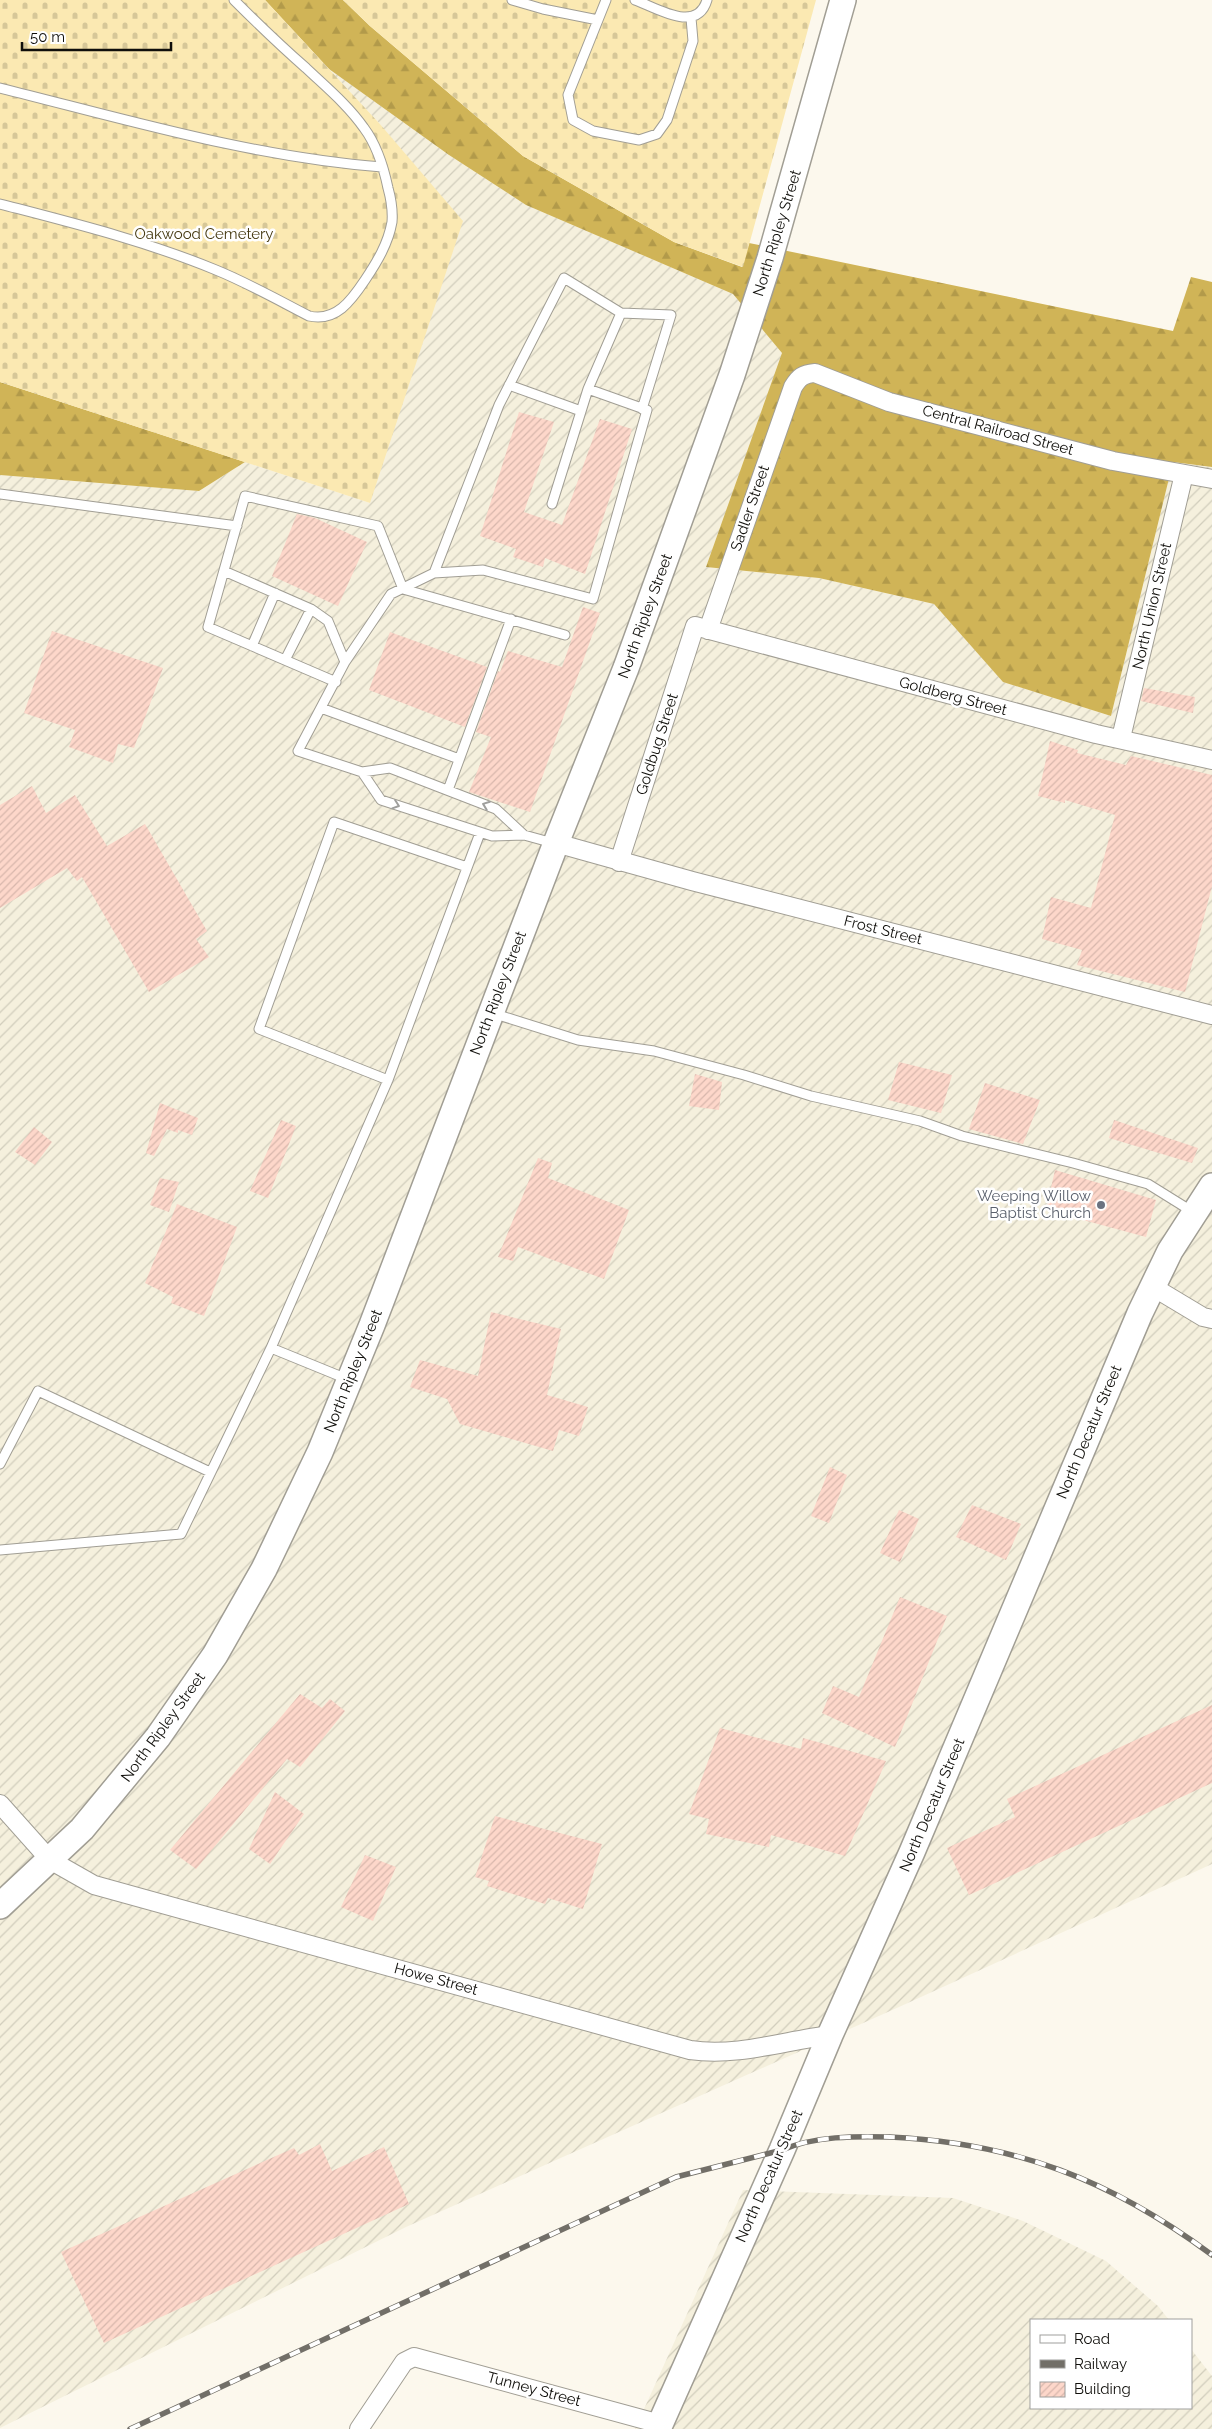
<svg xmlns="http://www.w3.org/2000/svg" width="1212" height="2429" viewBox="0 0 1212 2429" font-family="Raleway,sans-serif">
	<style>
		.industrial { fill: url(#industrial-furrows) }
		.forest { fill: url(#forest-firs) }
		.cemetery { fill: url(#cemetery-stones) }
		.building { fill: url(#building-hatch) }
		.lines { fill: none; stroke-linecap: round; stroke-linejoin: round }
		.lane-casing { stroke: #a19e94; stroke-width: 11 }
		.street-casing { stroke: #a19e94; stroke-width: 20 }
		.secondary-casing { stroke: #a19e94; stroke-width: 28 }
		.lane { stroke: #fff; stroke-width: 9 }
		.street { stroke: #fff; stroke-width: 18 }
		.secondary { stroke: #fff; stroke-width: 25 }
		.rail-casing { stroke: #726f68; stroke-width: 5.5 }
		.rail { stroke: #fff; stroke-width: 4; stroke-dasharray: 11; stroke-linecap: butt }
		.oneway { stroke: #9f9f9d }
		.worship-dot { fill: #6b7280; stroke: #fff; stroke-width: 2 }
		.labels { text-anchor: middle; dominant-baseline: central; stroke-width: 5; stroke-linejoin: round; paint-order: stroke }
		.street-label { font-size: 15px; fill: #100f0b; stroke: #fff }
		.park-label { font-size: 15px; fill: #453911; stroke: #fff }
		.worship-label { font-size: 15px; fill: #5b616d; stroke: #fff; text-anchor: end }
	</style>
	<defs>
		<pattern id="industrial-furrows" width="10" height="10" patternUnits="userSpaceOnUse" patternTransform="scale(1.25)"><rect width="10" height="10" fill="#f5f0dd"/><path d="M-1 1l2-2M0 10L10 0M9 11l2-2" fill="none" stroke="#d1cdbc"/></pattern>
		<pattern id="forest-firs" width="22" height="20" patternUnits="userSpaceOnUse" patternTransform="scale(1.25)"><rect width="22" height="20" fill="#d0b457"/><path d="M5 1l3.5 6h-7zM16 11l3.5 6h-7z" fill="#b29a4a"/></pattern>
		<pattern id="cemetery-stones" width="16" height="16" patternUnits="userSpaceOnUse" patternTransform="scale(1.25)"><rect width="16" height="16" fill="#fbe9b2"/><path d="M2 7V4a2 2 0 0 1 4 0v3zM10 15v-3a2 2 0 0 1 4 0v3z" fill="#d6c798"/></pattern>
		<pattern id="building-hatch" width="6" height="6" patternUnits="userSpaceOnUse" patternTransform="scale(1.25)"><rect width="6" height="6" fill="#fdd7ca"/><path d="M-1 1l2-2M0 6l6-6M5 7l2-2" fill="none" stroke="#d8b7ac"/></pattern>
	</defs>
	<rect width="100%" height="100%" fill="#fcf8ed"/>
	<path class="industrial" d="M329 69 449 155 526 205 733 294 783 354 706 567 819 578 934 604 1004 682 1111 716 1173 462 1212 467V1864L899 2007 406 2227 0 2428V475L199 491 245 462 370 503 379 123Z
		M743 2190 953 2198 1023 2221 1106 2261 1158 2306 1169 2320H1031V2408H1191V2349L1212 2376V2429H635Z"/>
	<path class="forest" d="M265 0H343L370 26 523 156 674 242 742 267 749 243 1173 331 1191 277 1212 282V467L1173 462 1111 716 1003 682 934 604 819 578 706 567 782 353 733 294 526 205 449 155 329 69Z
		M0 382 245 462 199 491 0 475Z"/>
	<path class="cemetery" d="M0 0H265L379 123 463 221 370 503 0 382Z
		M343 0H816L743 267 674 242 523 156 370 26Z"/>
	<path class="building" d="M519 412 554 422 524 512 562 525 600 419 632 429 585 574 545 558 543 567 513 557 516 549 480 536Z
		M297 514 315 518 367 542 338 606 272 576Z
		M583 607 600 613 530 812 469 792 491 737 476 732 498 671 500 672 508 651 562 667Z
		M52 631 163 668 134 748 118 744 113 763 69 747 75 730 24 713Z
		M390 632 487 667 465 727 369 690Z
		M1144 688 1195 697 1193 713 1141 701Z
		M1050 741 1078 750 1077 753 1126 765 1131 756 1212 775V886L1185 992 1077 965 1082 950 1042 939 1051 897 1091 908 1115 815 1065 800V803L1038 796Z
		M32 786 46 813 75 795 107 846 145 824 207 931 196 939 209 957 149 992 82 877 77 881 67 868 0 908V805Z
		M899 1062 952 1075 941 1113 888 1100Z
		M695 1074 722 1082 719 1110 689 1106Z
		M985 1083 1040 1100 1023 1144 969 1129Z
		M160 1103 198 1118 192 1135 178 1130V1133L167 1129 154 1156 146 1153Z
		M281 1120 296 1126 268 1198 250 1191Z
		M1114 1120 1198 1148 1192 1163 1109 1138Z
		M34 1127 52 1142 35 1165 15 1152Z
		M538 1158 552 1163 548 1178 629 1210 604 1279 518 1247 513 1261 498 1257Z
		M1055 1170 1156 1200 1146 1237 1046 1210Z
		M160 1178 179 1182 169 1212 150 1205Z
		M177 1204 237 1227 204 1316 171 1303 173 1297 145 1283Z
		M491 1312 561 1329 547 1395 588 1407 579 1436 559 1430 553 1451 460 1424 447 1399 410 1387 420 1360 478 1376Z
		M830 1467 847 1475 829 1523 811 1516Z
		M972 1505 1021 1524 1006 1560 956 1537Z
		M899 1510 919 1519 900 1562 880 1553Z
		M900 1597 947 1616 895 1747 822 1713 833 1686 859 1697Z
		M300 1694 322 1708 330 1699 345 1711 300 1767 287 1759 196 1869 170 1850Z
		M1212 1705V1783L969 1895 947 1848 1015 1817 1007 1799Z
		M720 1728 801 1749 803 1738 886 1761 845 1856 771 1835 769 1847 706 1834 709 1819 689 1814Z
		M275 1792 304 1814 270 1864 249 1849Z
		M495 1816 602 1844 583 1909 548 1898 545 1904 487 1886 489 1881 475 1877Z
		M365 1855 396 1867 373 1921 341 1907Z
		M320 2144 332 2171 384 2147 409 2204 104 2343 61 2252 294 2148 299 2155Z"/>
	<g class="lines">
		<defs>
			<path id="lane" d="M512 0 543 9 598 20
				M606 0 568 95 573 120 593 131 639 140 657 134 667 120 693 41 691 18
				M635 0C657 8 697 34 707 0
				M0 88C125 119 252 157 382 167
				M0 204C73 223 146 241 216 270 248 283 278 300 309 316 336 322 351 301 365 280 377 262 388 244 392 222 393 210 391 199 388 188 384 169 376 144 364 128 348 105 326 87 306 68 281 46 257 23 234 0
				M509 385 581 411
				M588 389 621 313 671 315 642 409
				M0 494 237 526
				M224 571 311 609 328 621 345 662
				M434 573 499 405 564 278 621 313
				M252 646 275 593
				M285 660 311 609
				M336 682 208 627 245 496 378 526 403 589 565 635
				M321 708 459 759
				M362 772 298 751 345 662 391 594 434 573 483 570 593 599 647 410 588 389 552 504
				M448 790 511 619
				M524 835 496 809 390 768 362 772 381 800 492 836 524 835 553 843
				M492 1013 578 1040 654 1051 744 1075 811 1096 920 1121 962 1136 1073 1163 1148 1184 1193 1212
				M388 1080 259 1029 334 822 467 867
				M347 1379 271 1348 388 1080 480 833
				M0 1464 38 1391 210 1472
				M0 1550 181 1534 271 1348"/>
			<path id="street" d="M708 630 793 387C799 377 803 374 815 373L889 402 1113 461 1212 479
				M1121 738 1184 474
				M556 843 692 881 1212 1015
				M619 862 695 626 1096 734 1212 760
				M1153 1287 1203 1317 1212 1319
				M0 1804 50 1860 94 1885 690 2050C737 2057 783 2041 830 2035
				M359 2429 404 2362 414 2357 660 2424"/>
			<path id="secondary" d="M0 1906 82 1829 158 1737 215 1655 264 1569 320 1452 372 1325 556 843 626 668 732 375 770 258 843 0
				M658 2429 782 2150 830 2035 912 1852 1140 1313 1170 1251 1212 1186"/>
		</defs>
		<use href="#lane" class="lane-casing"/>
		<use href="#street" class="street-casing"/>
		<use href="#secondary" class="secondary-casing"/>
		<use href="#lane" class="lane"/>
		<use href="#street" class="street"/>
		<use href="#secondary" class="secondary"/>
		<defs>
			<path id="rail" d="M130 2429 676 2177 782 2150C814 2136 856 2136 890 2137 1016 2143 1111 2180 1212 2255"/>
		</defs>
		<use href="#rail" class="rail-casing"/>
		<use href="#rail" class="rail"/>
	</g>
	<defs><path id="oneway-chevron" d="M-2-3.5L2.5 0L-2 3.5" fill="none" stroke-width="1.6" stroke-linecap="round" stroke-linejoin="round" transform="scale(1.25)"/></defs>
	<g class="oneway">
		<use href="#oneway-chevron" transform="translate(396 805) rotate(19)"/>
		<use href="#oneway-chevron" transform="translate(486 805) rotate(-159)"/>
	</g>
	<circle class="worship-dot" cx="1101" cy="1205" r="5"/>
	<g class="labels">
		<g class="street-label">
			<text transform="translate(777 233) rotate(-73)">North Ripley Street</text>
			<text transform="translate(998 430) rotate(15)">Central Railroad Street</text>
			<text transform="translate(750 508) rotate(-71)">Sadler Street</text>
			<text transform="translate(1152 606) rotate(-77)">North Union Street</text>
			<text transform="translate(645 616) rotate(-70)">North Ripley Street</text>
			<text transform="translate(953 696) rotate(15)">Goldberg Street</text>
			<text transform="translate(657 744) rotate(-72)">Goldbug Street</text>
			<text transform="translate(883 930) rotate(14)">Frost Street</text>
			<text transform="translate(498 993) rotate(-69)">North Ripley Street</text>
			<text transform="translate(353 1371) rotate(-68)">North Ripley Street</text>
			<text transform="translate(1089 1432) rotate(-67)">North Decatur Street</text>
			<text transform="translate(163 1727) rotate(-54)">North Ripley Street</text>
			<text transform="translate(932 1805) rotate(-67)">North Decatur Street</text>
			<text transform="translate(436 1979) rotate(15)">Howe Street</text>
			<text transform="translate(769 2176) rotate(-66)">North Decatur Street</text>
			<text transform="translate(534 2389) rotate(15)">Tunney Street</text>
		</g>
		<g class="park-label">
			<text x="204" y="234">Oakwood Cemetery</text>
		</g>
		<g class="worship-label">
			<text x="1091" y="1196">Weeping Willow<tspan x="1091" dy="17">Baptist Church</tspan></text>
		</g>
	</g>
	<rect x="1030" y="2319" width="162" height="90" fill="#ffffff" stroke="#9f9f9d"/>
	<rect x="1040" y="2335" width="25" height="8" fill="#ffffff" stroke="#9f9f9d"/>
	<text x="1074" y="2344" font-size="15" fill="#100f0b">Road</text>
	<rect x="1040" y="2360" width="25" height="8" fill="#726f68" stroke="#9f9f9d"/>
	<text x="1074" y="2369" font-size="15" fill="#100f0b">Railway</text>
	<rect x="1040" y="2382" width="25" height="15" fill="url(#building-hatch)" stroke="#9f9f9d"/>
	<text x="1074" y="2394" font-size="15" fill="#100f0b">Building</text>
	<path d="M22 42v8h149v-8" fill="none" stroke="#100f0b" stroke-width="2.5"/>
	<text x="30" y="42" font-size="15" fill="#100f0b" stroke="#ffffff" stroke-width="4" paint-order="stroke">50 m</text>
</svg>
